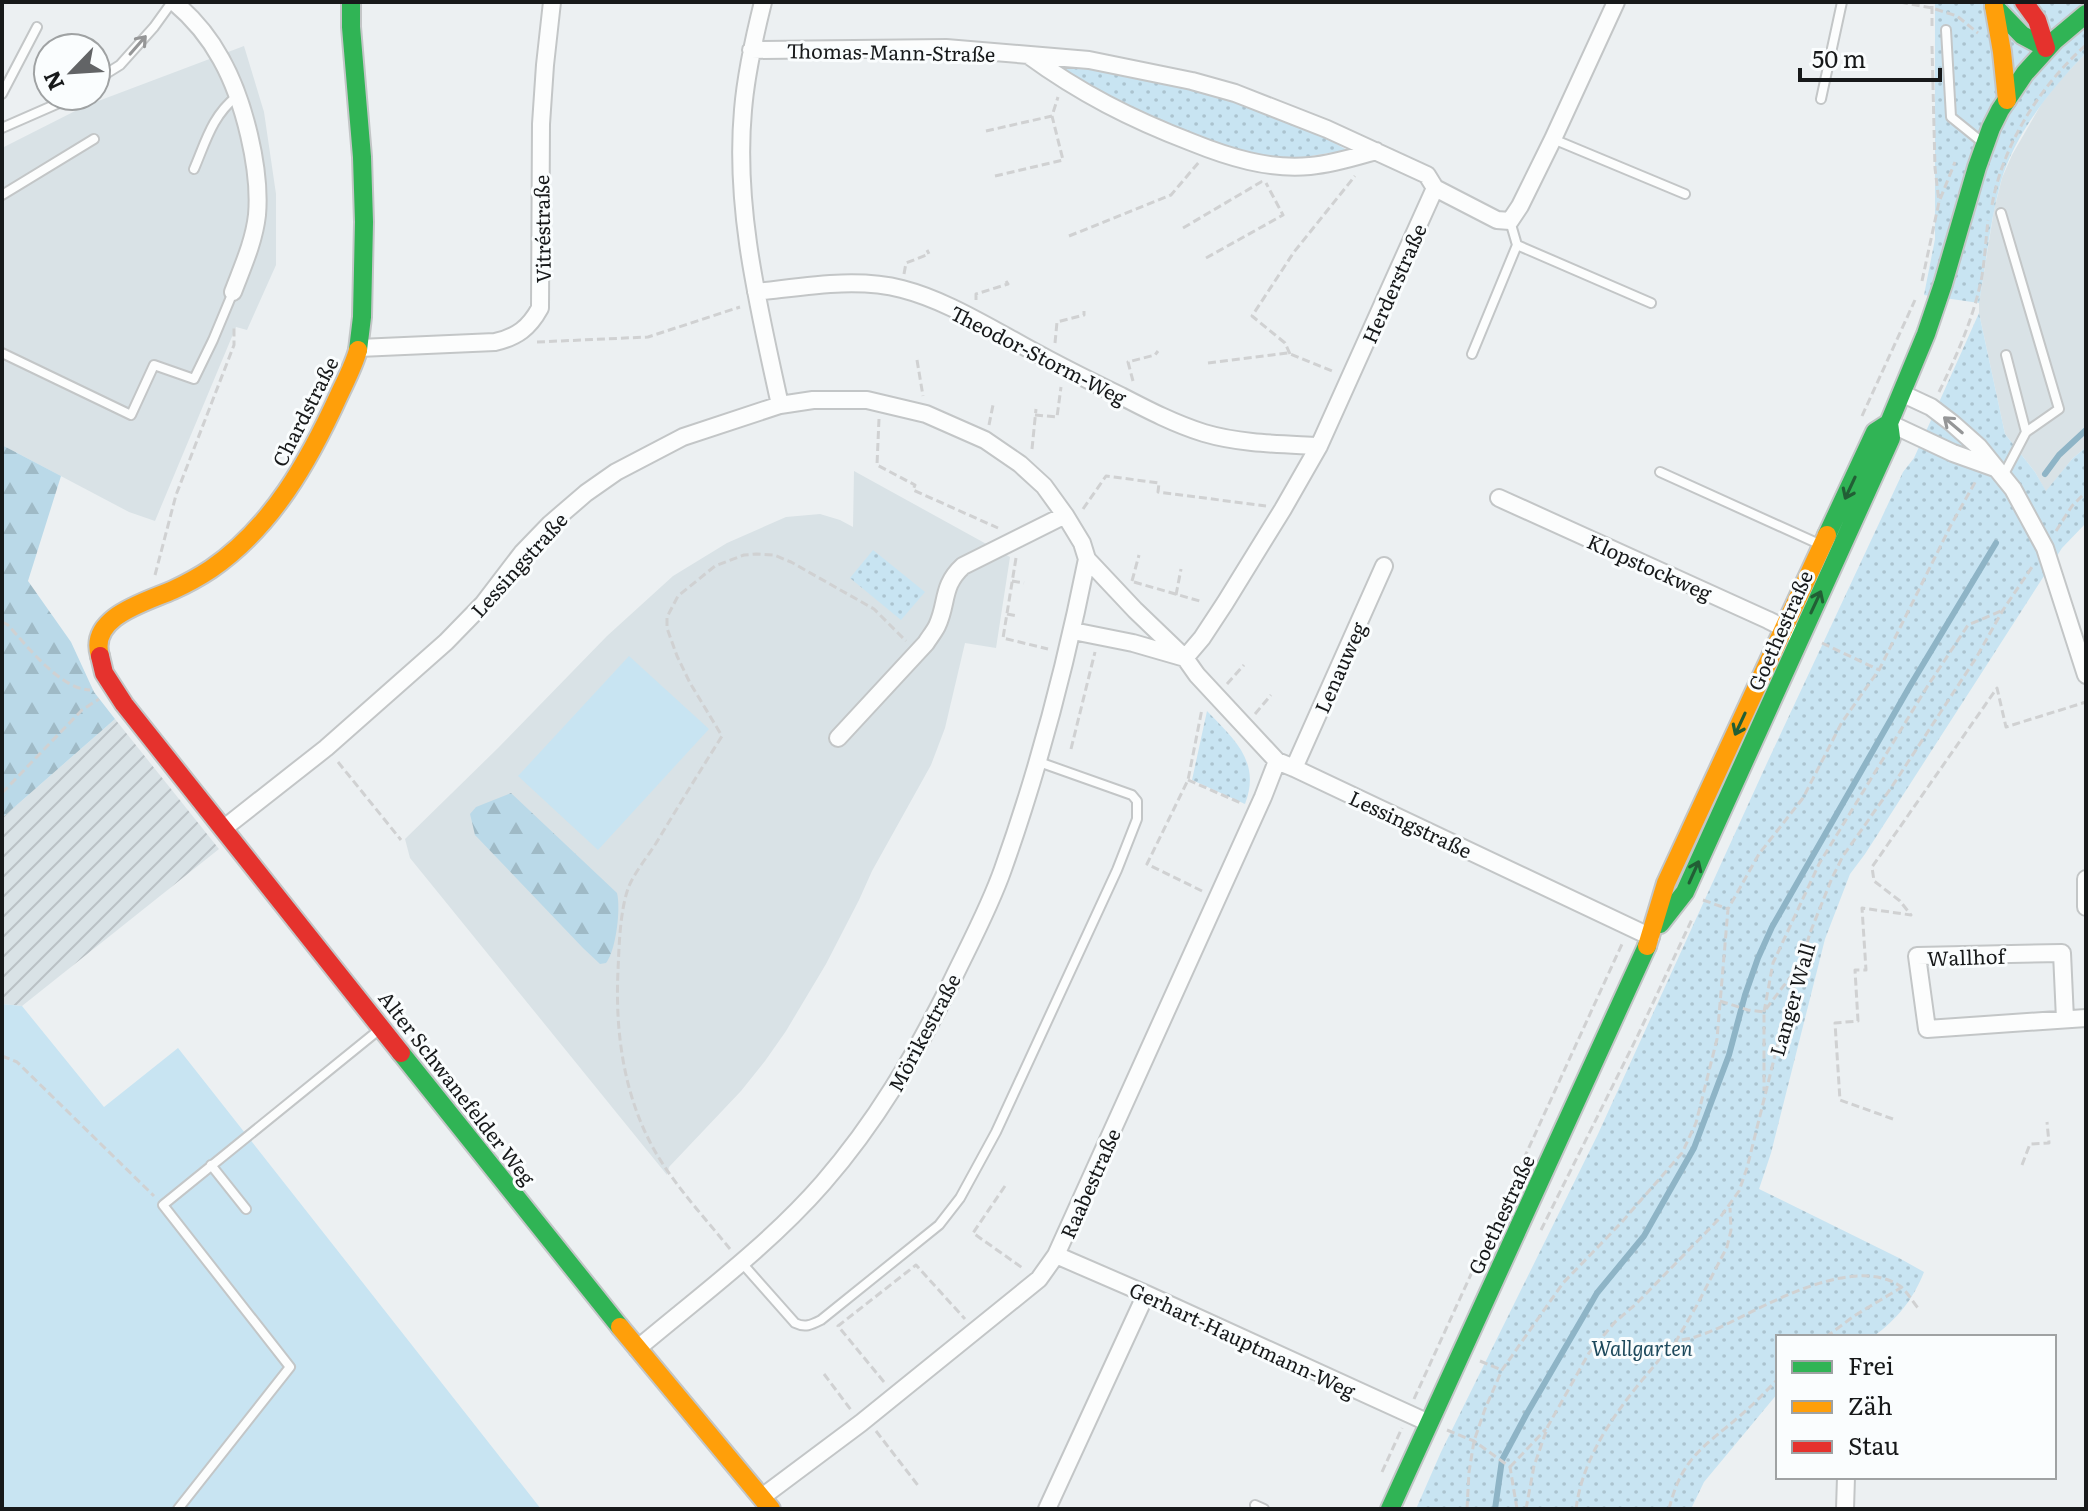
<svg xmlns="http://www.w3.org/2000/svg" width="2088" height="1511" viewBox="0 0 2088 1511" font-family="Literata,serif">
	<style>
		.built { fill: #d9e2e6 }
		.industrial { fill: url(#industrial-furrows) }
		.grass { fill: url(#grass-dots) }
		.forest { fill: url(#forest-firs) }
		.pitch { fill: #c8e4f2 }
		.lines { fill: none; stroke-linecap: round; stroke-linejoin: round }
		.stream { stroke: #8eb4c6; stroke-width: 6 }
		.lane-casing { stroke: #c3c6c7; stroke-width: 12 }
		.street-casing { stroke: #c3c6c7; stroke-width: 20 }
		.fast-casing { stroke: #c3c6c7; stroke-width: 22 }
		.slow-casing { stroke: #c3c6c7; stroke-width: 22 }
		.jam-casing { stroke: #c3c6c7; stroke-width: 22 }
		.path { stroke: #d0d1d2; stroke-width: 3; stroke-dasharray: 8 4; stroke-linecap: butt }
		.lane { stroke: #fcfdfd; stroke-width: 8 }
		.street { stroke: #fcfdfd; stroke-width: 16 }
		.fast { stroke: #30b455; stroke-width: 18 }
		.slow { stroke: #ff9f0a; stroke-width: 18 }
		.jam { stroke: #e5322d; stroke-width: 18 }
		.oneway { stroke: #959697 }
		.oneway2 { stroke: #225f35 }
		.labels { text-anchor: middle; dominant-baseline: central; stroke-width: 6; stroke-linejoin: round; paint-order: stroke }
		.street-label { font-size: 20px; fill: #17191a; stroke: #fafdfe }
		.park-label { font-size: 20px; font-style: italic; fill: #1d495c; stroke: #fafdfe }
	</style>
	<defs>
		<pattern id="industrial-furrows" width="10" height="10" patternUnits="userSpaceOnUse" patternTransform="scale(2)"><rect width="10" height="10" fill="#d9e2e6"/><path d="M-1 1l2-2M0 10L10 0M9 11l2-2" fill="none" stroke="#bac1c5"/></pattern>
		<pattern id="grass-dots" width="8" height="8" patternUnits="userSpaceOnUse" patternTransform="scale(2)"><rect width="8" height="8" fill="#c8e4f2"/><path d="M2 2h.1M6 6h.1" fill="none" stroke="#abc3cf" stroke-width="1.8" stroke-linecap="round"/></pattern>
		<pattern id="forest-firs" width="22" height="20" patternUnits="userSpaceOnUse" patternTransform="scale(2)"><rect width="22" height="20" fill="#bad9e8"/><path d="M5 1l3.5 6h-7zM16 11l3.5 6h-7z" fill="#9fbac6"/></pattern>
	</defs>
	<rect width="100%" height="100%" fill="#ecf0f2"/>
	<path class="built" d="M244 46 264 112 276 194V265L247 330 236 327 155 521 129 512 2 445V148L85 106Z
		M2086 53V447L2072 459 2046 492 2035 472 2005 434 1979 313V303L1994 210 2002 178 2012 155 2042 103 2061 79Z
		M854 471 1010 557 996 648 965 643 945 728 931 765 872 871 859 900 826 964 786 1031 765 1061 741 1091 669 1167 667 1175 410 858 405 839 498 748 607 636 673 576 727 543 786 517 820 514 840 520 853 527Z"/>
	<path class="industrial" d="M115 719 219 849 22 1006 2 1004V818Z"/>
	<path class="grass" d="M1935 2H2086V53C2051 89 2016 132 2001 181 1990 221 1986 263 1979 303L1924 295 1935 239Z
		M1063 65C1123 69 1182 85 1239 104 1276 117 1313 130 1347 150L1287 160 1229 153 1102 98 1060 72V67Z
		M1979 313 2005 434 2035 472 2046 491 2072 459 2086 447V523L2062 548 1865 854 1850 874 1825 939 1771 1153 1759 1189 1899 1258 1924 1272C1913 1300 1897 1319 1873 1337H1778V1393L1704 1482 1691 1509H1416L1441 1452 1598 1134 1767 763 1903 472 1914 458Z
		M873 550 925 592 901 620 850 578Z
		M1207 711C1235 740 1261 762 1245 804L1192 780Z"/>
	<path class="forest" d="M2 445 61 476 28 581 71 642 94 692 115 719 2 818Z
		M511 793 617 893C621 908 616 951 606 963L600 964 583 948 475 835 470 814 476 807Z"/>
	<path class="pitch" d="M629 656 709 729 598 850 518 776Z
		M2 1004 22 1006 104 1107 178 1048 541 1509H2Z"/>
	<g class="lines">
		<path class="stream" d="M2045 474 2059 455 2086 430
			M1495 1509 1502 1460 1526 1415 1597 1293 1644 1236 1694 1148 1729 1055 1745 995 1758 958 1772 927 1910 686 1996 543"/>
		<defs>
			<path id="lane" d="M1946 30 1951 117 1982 142
				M96 80 120 65 154 27 172 2
				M2 94 37 27
				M1821 99 1842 2
				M2 128 59 103 70 96
				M1553 139 1685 194
				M194 169C206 141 212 116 237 96
				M2 195 94 139
				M2001 213 2059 409 2026 432 2003 476
				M1517 245 1651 303
				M2 353 131 415 154 365 194 379 213 340 233 292
				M1472 354 1517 245 1510 221
				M2006 355 2026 432
				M1660 472 1819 544
				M211 1165 246 1209
				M741 1262 795 1323C805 1328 811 1325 821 1320L939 1225 960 1198 996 1132 1117 870 1137 819V801L1132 795 1039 762
				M1255 1505 1264 1509
				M178 1509 290 1367 163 1205 380 1029"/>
			<path id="street" d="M174 2C193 18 209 37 221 59 244 100 261 169 257 215 254 242 242 268 233 292
				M763 2C754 38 746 73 743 110 734 209 759 308 780 405
				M751 50 946 48 1089 60 1192 81 1235 93 1327 129 1427 175 1435 188
				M1028 55C1080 93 1131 119 1191 142 1228 157 1269 170 1310 166 1333 164 1355 157 1376 151
				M756 292C803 287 855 277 902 289 941 299 978 321 1013 340 1048 360 1084 378 1121 396 1148 410 1175 424 1204 433 1241 444 1281 444 1319 446
				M359 348 495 342C517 337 529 328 540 308L541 124 545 65 552 2
				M1901 393 1931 407 1952 423 1979 447 2013 489 2045 548 2086 675
				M1889 423 1953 453 1995 468
				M1499 498 1768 620 1792 632
				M1073 631 1133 643 1185 658 1202 638 1225 603 1283 509 1319 446 1435 188 1497 220 1510 221 1520 206 1553 139 1616 2
				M838 738 926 643C929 638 934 632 937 626 948 603 941 586 963 566L1065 515
				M1294 768 1384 566
				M223 829 326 748 446 642 483 604 522 553 550 524 586 493 616 472 683 437 780 405 813 400H867L926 414 985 440 1020 464 1044 486 1065 515 1082 543 1087 559 1135 610 1185 658 1197 675 1277 761 1294 768 1651 937
				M2086 879V907
				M2065 1019 2062 953 1917 956 1927 1029 2086 1018
				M1056 1255 1146 1294 1429 1423
				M637 1349C700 1296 769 1245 823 1183 876 1122 914 1057 950 985 968 947 989 909 1003 869 1039 768 1066 664 1087 559
				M762 1497 861 1423 1039 1279 1056 1255 1263 797 1277 761
				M1047 1509 1146 1294
				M1845 1509 1846 1477"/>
			<path id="fast" d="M351 2V27L362 157 364 222 362 317 358 350
				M1994 6 2022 35 2046 48
				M1827 535 1875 432 1889 423 1926 334 1943 284 1977 167 1991 128 2000 110 2025 73 2055 40 2086 14
				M1660 924 1685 892 1891 438 1889 423
				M401 1053 620 1327
				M1390 1509 1647 946"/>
			<path id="slow" d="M1994 6 2002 52 2007 100
				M100 656C88 617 146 602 173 590 186 584 199 577 211 569 272 527 309 461 339 395 346 380 354 365 358 350
				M1647 946 1666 883 1827 535
				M620 1327 771 1509"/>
			<path id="jam" d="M2024 2 2037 20 2046 48
				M100 656 104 673 124 704 401 1053"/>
		</defs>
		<use href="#lane" class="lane-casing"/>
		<use href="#street" class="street-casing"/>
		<use href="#fast" class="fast-casing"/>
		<use href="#slow" class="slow-casing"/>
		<use href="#jam" class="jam-casing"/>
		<path class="path" d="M1900 2 1932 8 1957 16 1978 33
			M1932 26V2
			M1932 46 1935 168 1939 202
			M986 131 1052 116 1058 97
			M995 176 1063 160 1052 116
			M1992 205C2003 144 2040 86 2086 45
			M1183 228 1261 182 1260 180
			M2085 232H2086
			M1069 236 1171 195 1199 162
			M1206 258 1283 215 1266 183
			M904 274 906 263 929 254 927 250
			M1922 281 1939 202 1955 162
			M976 300V294L1008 284 1006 281
			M537 342 648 337 740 307
			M1055 343 1057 322 1084 315V311
			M1290 354 1285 343 1252 316 1294 252 1355 176
			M917 360 923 396
			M1208 363 1288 353 1332 371
			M1133 381 1128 362 1155 355 1158 351
			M1939 392C1957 355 1974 317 1982 276 1985 257 1986 238 1988 220
			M1035 415 1057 417 1061 387
			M1862 416 1915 300
			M879 419 877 465 915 485 913 490 998 528
			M989 425 993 405
			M1032 449 1036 409
			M1083 509 1106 476 1159 483 1158 492 1266 506
			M2056 531 2072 506 2086 492
			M1016 558 1003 638 1048 649
			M155 575 176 495 234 345V328
			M1012 581 1024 583
			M1132 581 1139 555
			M1134 582 1203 602
			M1176 595 1181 569
			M1007 614 1017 616
			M2 622 8 625C27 646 60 689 90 690
			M1822 643 1879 670
			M1227 684 1244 665
			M1255 714 1271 695
			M1071 749 1095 652
			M338 762 401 840
			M1188 780 1243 804
			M2 793 82 710 99 699
			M1202 891 1147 864 1188 780 1202 709
			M1703 900 1728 909
			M1720 1001 1748 1010 1764 1012V1091
			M1766 1009 1798 967
			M1764 1012 1773 963 1819 864 1927 687 1968 625 2001 611
			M2 1056 17 1062 154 1196
			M1893 1119 1840 1100 1835 1023 1858 1021 1855 970H1866L1862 908 1911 915 1900 901 1874 881 1872 867 1997 688 2006 727 2086 702
			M2022 1165 2030 1144 2049 1143 2047 1122
			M1005 1186 973 1233 1024 1269
			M1541 1230 1638 1035 1693 917
			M730 1249C705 1218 676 1187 656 1153 624 1098 615 1033 618 971 619 946 620 909 629 886 636 870 649 855 658 840 679 805 700 771 722 736L690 683 677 656 667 628V617L678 596 715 566 744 555 757 554 774 555 791 562 874 609 906 641
			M1826 1337 1854 1316 1902 1287
			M1675 1343 1697 1305 1727 1247 1731 1230 1730 1208
			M1480 1361 1502 1370
			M824 1374 851 1410
			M884 1382 838 1326 916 1265 965 1319
			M1414 1399 1622 944
			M1447 1430 1474 1441 1510 1467 1517 1509
			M876 1431 920 1488
			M1510 1467 1546 1429
			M1382 1472 1402 1428
			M1467 1509 1469 1472 1474 1441 1485 1409 1502 1370 1563 1283 1621 1223 1682 1153 1696 1123 1717 1039 1728 909 1759 854 1803 798 1842 722 1879 670 1951 525 1977 479
			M1526 1509 1534 1466 1548 1426 1589 1353 1615 1322 1636 1304 1719 1219 1739 1191 1747 1168 1781 1031 1801 964 1810 933 1832 878 1843 856 1891 788 1976 658 2003 610 2032 567
			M1576 1509C1583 1454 1619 1407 1654 1366 1660 1359 1667 1348 1675 1343 1679 1340 1687 1339 1692 1338 1704 1334 1715 1330 1727 1324 1770 1303 1854 1255 1900 1286 1907 1291 1913 1303 1919 1309
			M1669 1509C1682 1457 1703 1448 1741 1415 1754 1404 1766 1391 1778 1379"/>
		<use href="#lane" class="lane"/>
		<use href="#street" class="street"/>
		<use href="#fast" class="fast"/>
		<use href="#slow" class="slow"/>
		<use href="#jam" class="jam"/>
	</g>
	<defs><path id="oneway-shaft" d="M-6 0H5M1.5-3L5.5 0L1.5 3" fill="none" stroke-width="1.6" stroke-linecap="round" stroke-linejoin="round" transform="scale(2)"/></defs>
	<g class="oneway">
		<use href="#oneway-shaft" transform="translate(138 45) rotate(-49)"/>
		<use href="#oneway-shaft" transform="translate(1953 425) rotate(-140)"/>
	</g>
	<g class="oneway2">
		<use href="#oneway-shaft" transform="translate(1850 488) rotate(115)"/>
		<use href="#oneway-shaft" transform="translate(1816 602) rotate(-65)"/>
		<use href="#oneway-shaft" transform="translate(1740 724) rotate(115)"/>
		<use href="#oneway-shaft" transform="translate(1694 872) rotate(-66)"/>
	</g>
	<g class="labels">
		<g class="street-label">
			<text transform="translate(891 51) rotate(1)">Thomas-Mann-Straße</text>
			<text transform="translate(541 229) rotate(-91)">Vitréstraße</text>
			<text transform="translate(1393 283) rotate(-66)">Herderstraße</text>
			<text transform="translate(1039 354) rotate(27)">Theodor-Storm-Weg</text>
			<text transform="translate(304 411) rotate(-63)">Chardstraße</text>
			<text transform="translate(518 564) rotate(-48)">Lessingstraße</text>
			<text transform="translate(1650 566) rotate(24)">Klopstockweg</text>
			<text transform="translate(1779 630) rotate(-66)">Goethestraße</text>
			<text transform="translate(1339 667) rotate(-66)">Lenauweg</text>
			<text transform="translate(1411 823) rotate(25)">Lessingstraße</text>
			<text transform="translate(1966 956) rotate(-2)">Wallhof</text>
			<text transform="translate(1791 999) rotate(-74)">Langer Wall</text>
			<text transform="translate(923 1032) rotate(-62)">Mörikestraße</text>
			<text transform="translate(458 1087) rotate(52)">Alter Schwanefelder Weg</text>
			<text transform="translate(1089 1183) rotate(-66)">Raabestraße</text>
			<text transform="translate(1500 1214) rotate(-65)">Goethestraße</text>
			<text transform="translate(1243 1339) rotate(25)">Gerhart-Hauptmann-Weg</text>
		</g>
		<g class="park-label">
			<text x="1642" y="1347">Wallgarten</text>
		</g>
	</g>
	<rect width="2088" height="1511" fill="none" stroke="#17191a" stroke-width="8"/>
	<rect x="1776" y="1335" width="280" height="144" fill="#fafdfe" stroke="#9fa2a3" stroke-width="2"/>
	<rect x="1792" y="1361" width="40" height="12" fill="#30b455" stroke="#9fa2a3" stroke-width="2"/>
	<text x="1848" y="1375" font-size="24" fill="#17191a">Frei</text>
	<rect x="1792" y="1401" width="40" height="12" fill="#ff9f0a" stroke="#9fa2a3" stroke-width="2"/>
	<text x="1848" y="1415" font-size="24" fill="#17191a">Zäh</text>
	<rect x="1792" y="1441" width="40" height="12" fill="#e5322d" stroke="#9fa2a3" stroke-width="2"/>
	<text x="1848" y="1455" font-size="24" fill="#17191a">Stau</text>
	<g transform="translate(72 72) rotate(245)"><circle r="38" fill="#fafdfe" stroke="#9fa2a3" stroke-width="2"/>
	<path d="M0-6L14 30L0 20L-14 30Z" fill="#626466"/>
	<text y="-12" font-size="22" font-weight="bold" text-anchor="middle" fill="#17191a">N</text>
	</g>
	<path d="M1800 68v12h140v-12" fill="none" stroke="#17191a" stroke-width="4"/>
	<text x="1812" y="68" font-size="24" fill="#17191a" stroke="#fafdfe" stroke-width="6" paint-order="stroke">50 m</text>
</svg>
